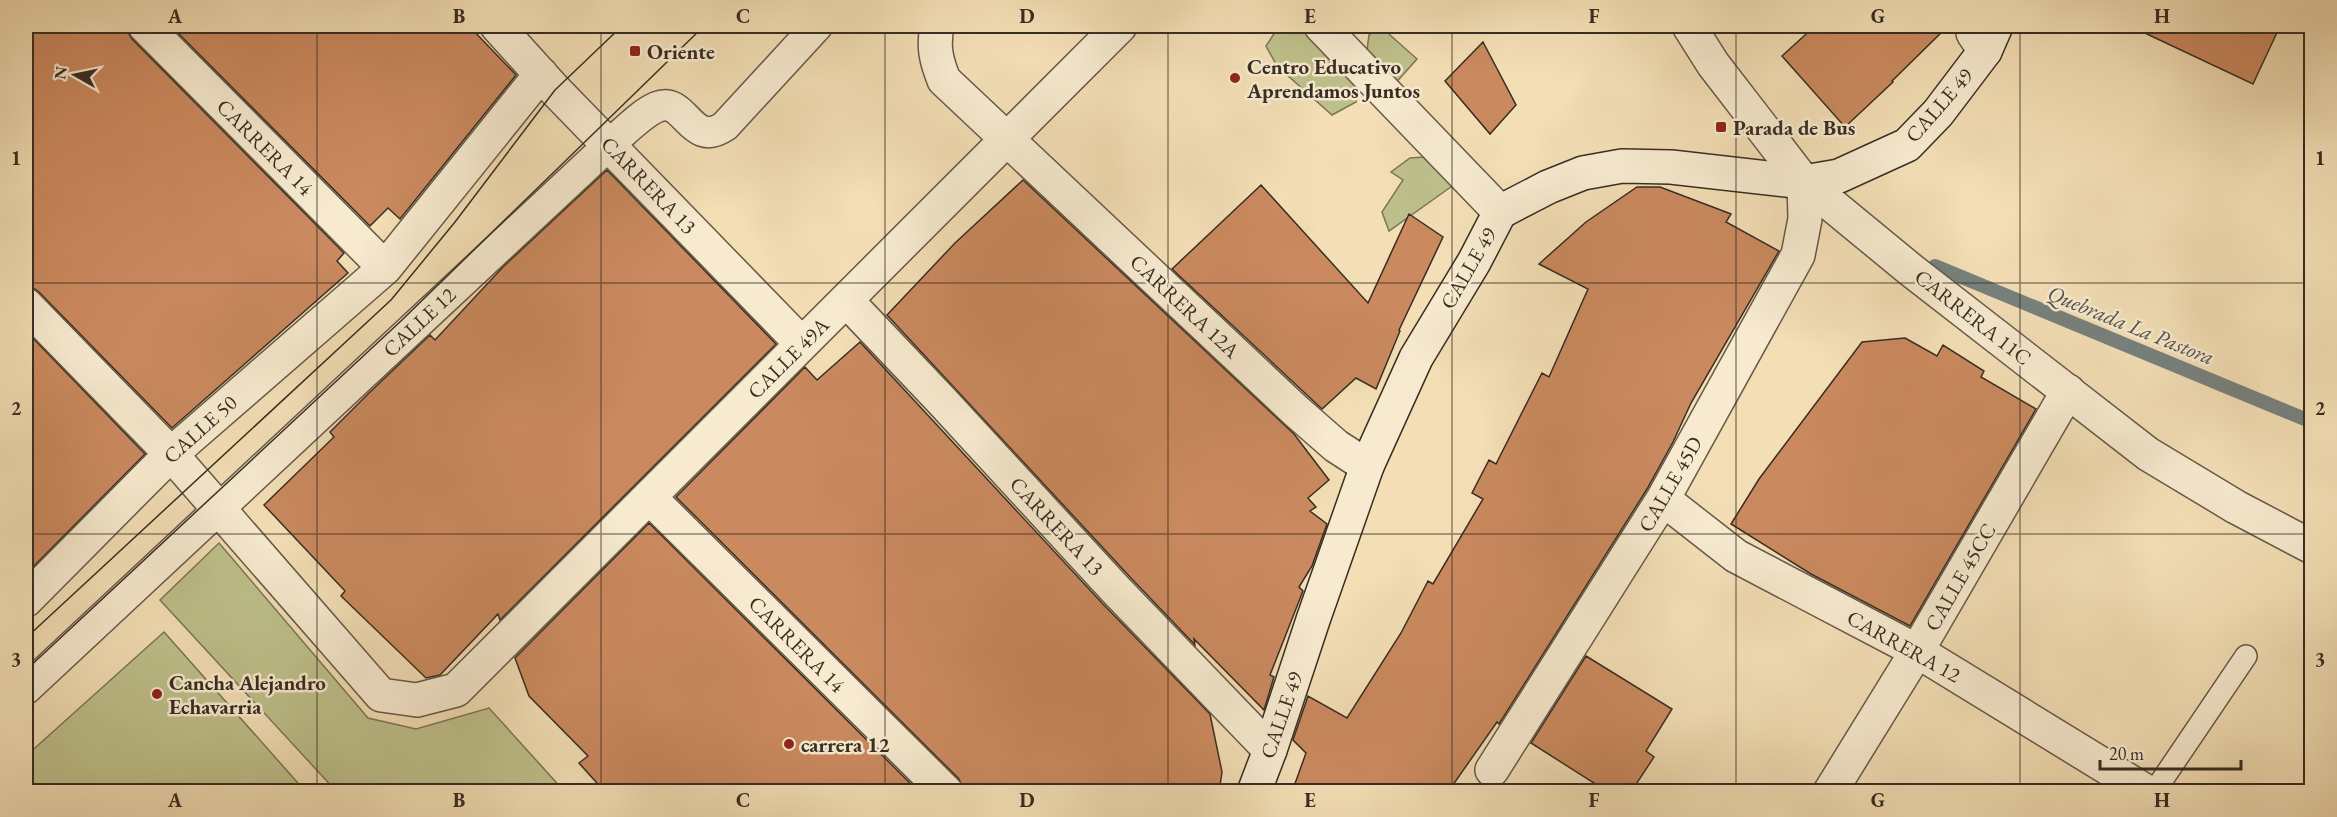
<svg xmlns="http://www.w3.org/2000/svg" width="2337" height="817" viewBox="0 0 2337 817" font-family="'EB Garamond',serif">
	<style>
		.green { fill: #bec08b; stroke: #7a7657; stroke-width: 1.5 }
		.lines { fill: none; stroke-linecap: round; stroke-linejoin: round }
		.stream { stroke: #77817e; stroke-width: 14 }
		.building { fill: #ca895e; stroke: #372d23; stroke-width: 1.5 }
		.service-casing { stroke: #665948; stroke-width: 24 }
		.pedestrian-casing { stroke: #665948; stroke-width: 33 }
		.minor-casing { stroke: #665948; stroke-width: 36 }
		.tertiary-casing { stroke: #665948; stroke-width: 36 }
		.secondary-casing { stroke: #372d23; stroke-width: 36 }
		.service { stroke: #f7eacf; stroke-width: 21 }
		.pedestrian { stroke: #f7eacf; stroke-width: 30 }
		.minor { stroke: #f7eacf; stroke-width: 33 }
		.tertiary { stroke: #f7eacf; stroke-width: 33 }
		.secondary { stroke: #f7eacf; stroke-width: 33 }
		.tram { stroke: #372d23; stroke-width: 1.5 }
		.grid { fill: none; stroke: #372d23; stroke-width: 1.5; stroke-opacity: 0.55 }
		.poi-dot { fill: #8f2418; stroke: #f7eacf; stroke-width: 2 }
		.labels { text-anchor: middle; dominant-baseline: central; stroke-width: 5; stroke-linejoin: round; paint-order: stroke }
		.poi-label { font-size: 21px; font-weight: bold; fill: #372d23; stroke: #f7eacf; text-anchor: start }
		.street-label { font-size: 21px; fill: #372d23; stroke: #f7eacf }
		.water-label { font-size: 22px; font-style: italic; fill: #525049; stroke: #f7eacf }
		.neatline { fill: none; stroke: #372d23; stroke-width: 2 }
		.grid-label { font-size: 20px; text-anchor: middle; font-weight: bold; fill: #372d23 }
	</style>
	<rect width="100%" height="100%" fill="#f3deb5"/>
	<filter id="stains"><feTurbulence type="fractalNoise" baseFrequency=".00333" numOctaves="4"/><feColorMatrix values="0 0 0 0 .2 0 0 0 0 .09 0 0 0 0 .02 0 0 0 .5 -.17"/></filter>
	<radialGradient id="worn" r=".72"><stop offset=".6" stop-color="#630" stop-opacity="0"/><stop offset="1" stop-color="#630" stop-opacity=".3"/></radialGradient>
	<path class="green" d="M1279 26H1319L1363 69 1356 102 1332 115 1277 66 1266 46Z
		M1381 27 1417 59 1393 86 1366 57 1369 35Z
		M1439 156 1462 179 1389 231 1382 212 1403 180 1391 172 1410 158Z
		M219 543 368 718 416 729 489 708 564 791H336L160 600Z
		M164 632 305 791H26V756Z"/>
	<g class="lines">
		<path class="stream" d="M1935 266 2312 422"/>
	</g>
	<path class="building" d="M26 26H127V31L132 39 344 253 337 261 348 273 172 428 39 292 32 287H26Z
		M171 26H469L516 75 400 219 388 208 370 226Z
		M1815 26H1948L1892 81 1893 82 1845 127 1782 56Z
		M2130 26H2280L2253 84Z
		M1483 42 1516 105 1490 134 1445 81Z
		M607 170 776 344 500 620 498 614 440 675 426 678 341 596 345 591 264 505 334 437 330 432 369 393 430 335 435 340 503 267Z
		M1023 180 1294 434 1329 480 1308 498 1316 507 1310 511 1327 524 1312 566 1299 587 1303 591 1270 675 1274 677 1264 710 1194 639 1195 645 1130 577 887 315 955 243Z
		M1261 185 1368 303 1409 214 1443 237 1399 330 1400 331 1376 389 1356 378 1322 409 1172 269Z
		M1637 187H1660L1731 214 1726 222 1779 251 1691 403 1673 442 1647 489 1499 724 1497 722 1448 792H1292L1306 753 1293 740 1308 696 1347 718 1401 633 1428 581 1433 584 1483 499 1472 493 1489 460 1496 464 1542 373 1549 377 1588 289 1539 264 1586 222Z
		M26 331 145 454 26 574Z
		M1905 338 1937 356 1943 345 1984 371 1981 377 2036 409 1910 626 1811 574 1731 524 1759 479 1862 342Z
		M860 342 1102 603 1210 714 1222 772 1219 792H964L959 779 676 497 805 367 817 380Z
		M649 523 919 792H605L579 763 588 756 529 696 515 658Z
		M1586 656 1672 709 1646 751 1654 757 1631 792H1608L1531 743Z"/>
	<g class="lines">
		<defs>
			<path id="service" d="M2154 792 2246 656"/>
			<path id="pedestrian" d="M26 689 610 144C623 133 642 113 657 107 686 95 690 150 725 126L817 26"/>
			<path id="minor" d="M145 26 385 268
				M497 26 555 90 802 344
				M937 26C933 47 936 60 944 80L1296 411 1336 446 1367 466
				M1321 26 1500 212
				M1974 26 1973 33 1985 51
				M846 300 942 401 1116 590 1270 750
				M26 305 171 454 381 695 417 700 456 690 1120 26
				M649 497 946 792
				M1663 499 1736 556 1917 651 2147 792
				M26 600 171 454 385 268 541 74
				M1492 770 1663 499 1798 255 1805 219 1804 182 1713 64 1689 26
				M1830 792 1917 651 2068 391"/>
			<path id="tertiary" d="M1804 182 1911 270 2148 454 2236 507 2312 547"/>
			<path id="secondary" d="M1254 792 1270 750 1313 620 1367 466 1416 358 1474 262 1500 212 1548 187 1583 173 1622 166 1671 167 1804 182 1839 176 1907 145 1938 113 1985 51 1996 26"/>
		</defs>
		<use href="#service" class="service-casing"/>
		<use href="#pedestrian" class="pedestrian-casing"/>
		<use href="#minor" class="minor-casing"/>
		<use href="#tertiary" class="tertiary-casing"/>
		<use href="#secondary" class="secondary-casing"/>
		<use href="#service" class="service"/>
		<use href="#pedestrian" class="pedestrian"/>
		<use href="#minor" class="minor"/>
		<use href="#tertiary" class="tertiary"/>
		<use href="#secondary" class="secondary"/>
		<path class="tram" d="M26 638 391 300 455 222 555 90 622 26
			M26 670 402 320 704 26"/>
	</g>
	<path class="grid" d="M317 26V792M601 26V792M885 26V792M1168 26V792M1452 26V792M1736 26V792M2020 26V792M26 283H2312M26 534H2312"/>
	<g class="poi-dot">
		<rect x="629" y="45" width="12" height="12" rx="3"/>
		<circle cx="1235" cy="78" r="6"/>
		<rect x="1715" y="121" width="12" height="12" rx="3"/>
		<circle cx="157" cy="694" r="6"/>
		<circle cx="789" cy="744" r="6"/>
	</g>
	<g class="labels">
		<g class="poi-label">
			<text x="647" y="51">Oriente</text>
			<text x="1247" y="66">Centro Educativo<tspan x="1247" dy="24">Aprendamos Juntos</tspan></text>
			<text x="1733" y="127">Parada de Bus</text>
			<text x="169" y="682">Cancha Alejandro<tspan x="169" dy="24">Echavarria</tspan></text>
			<text x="801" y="744">carrera 12</text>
		</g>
		<g class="street-label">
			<text transform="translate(1939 105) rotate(-49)">CALLE 49</text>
			<text transform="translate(265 147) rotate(45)">CARRERA 14</text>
			<text transform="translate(649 185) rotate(46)">CARRERA 13</text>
			<text transform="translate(1468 268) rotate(-60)">CALLE 49</text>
			<text transform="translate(1185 306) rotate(43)">CARRERA 12A</text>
			<text transform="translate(1973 317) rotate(38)">CARRERA 11C</text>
			<text transform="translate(419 322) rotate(-43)">CALLE 12</text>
			<text transform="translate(788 358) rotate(-45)">CALLE 49A</text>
			<text transform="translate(200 429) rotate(-42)">CALLE 50</text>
			<text transform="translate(1670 484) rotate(-60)">CALLE 45D</text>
			<text transform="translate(1057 526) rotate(47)">CARRERA 13</text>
			<text transform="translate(1960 577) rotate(-60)">CALLE 45CC</text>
			<text transform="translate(797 644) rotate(45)">CARRERA 14</text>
			<text transform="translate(1904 646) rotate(29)">CARRERA 12</text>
			<text transform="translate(1281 715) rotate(-71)">CALLE 49</text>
		</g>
		<g class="water-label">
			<text transform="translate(2131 325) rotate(22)">Quebrada La Pastora</text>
		</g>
	</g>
	<rect width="2337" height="817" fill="none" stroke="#f3deb5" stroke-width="66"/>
	<g transform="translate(75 75) rotate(279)" stroke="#f7eacf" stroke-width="4.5" paint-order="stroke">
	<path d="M0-4.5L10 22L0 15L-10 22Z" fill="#372d23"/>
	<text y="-9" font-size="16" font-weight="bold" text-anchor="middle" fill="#372d23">N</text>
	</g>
	<path d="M2100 760v9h141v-9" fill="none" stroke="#372d23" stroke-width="3"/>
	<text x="2109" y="760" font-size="18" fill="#372d23" stroke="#f7eacf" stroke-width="4.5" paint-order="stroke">20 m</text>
	<rect x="33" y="33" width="2271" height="751" class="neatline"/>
	<g class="grid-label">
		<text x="175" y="23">A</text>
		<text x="459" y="23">B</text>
		<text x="743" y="23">C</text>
		<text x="1027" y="23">D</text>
		<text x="1310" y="23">E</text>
		<text x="1594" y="23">F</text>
		<text x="1878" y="23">G</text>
		<text x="2162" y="23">H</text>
		<text x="16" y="165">1</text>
		<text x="2320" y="165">1</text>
		<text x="16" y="415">2</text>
		<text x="2320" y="415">2</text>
		<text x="16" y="666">3</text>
		<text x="2320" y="666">3</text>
		<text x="175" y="807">A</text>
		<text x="459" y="807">B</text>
		<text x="743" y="807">C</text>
		<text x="1027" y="807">D</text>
		<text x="1310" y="807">E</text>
		<text x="1594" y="807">F</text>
		<text x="1878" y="807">G</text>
		<text x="2162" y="807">H</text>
	</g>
	<rect width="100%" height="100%" filter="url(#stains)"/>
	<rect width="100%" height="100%" fill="url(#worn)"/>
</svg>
